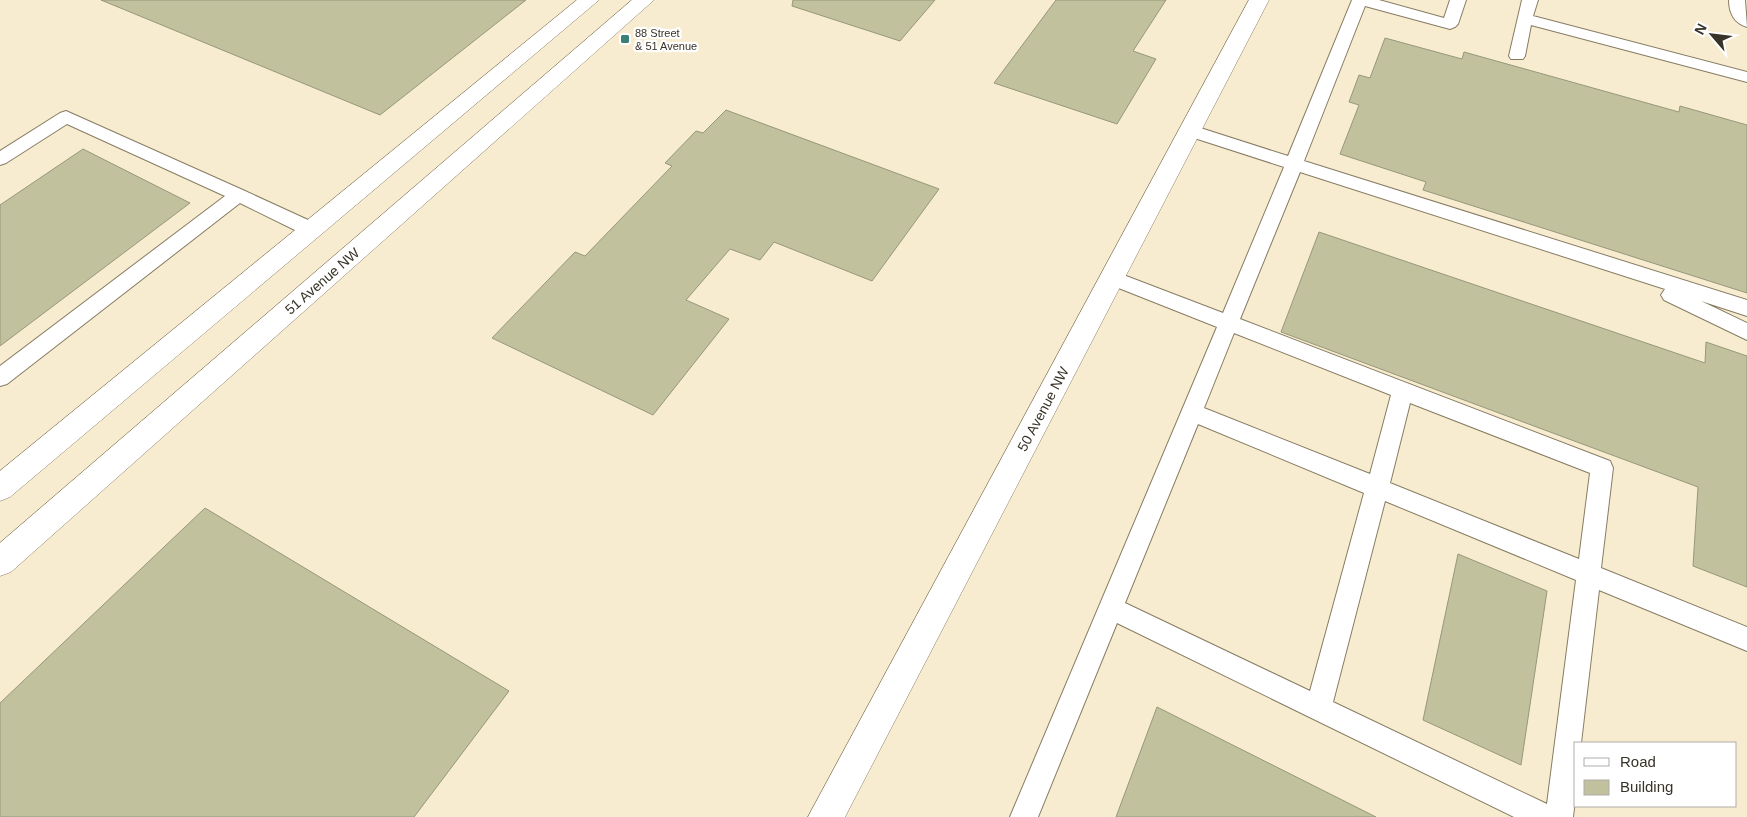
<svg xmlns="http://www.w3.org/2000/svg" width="1747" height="817" viewBox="0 0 1747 817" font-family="Helvetica,sans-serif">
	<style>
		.building { fill: #c1c19d; stroke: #97977b }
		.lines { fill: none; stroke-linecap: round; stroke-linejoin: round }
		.service-casing { stroke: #877c63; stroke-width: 2 }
		.minor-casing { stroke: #877c63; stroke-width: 1 }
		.secondary-casing { stroke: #877c63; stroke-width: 1 }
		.service { fill: #fff; fill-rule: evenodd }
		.minor { fill: #fff; fill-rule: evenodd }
		.secondary { fill: #fff; fill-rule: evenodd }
		.poi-dot { fill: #3a8076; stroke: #fff; stroke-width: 2 }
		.labels { text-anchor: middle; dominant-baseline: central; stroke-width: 4.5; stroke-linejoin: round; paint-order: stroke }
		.far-poi-label { font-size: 11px; fill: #383328; stroke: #fff; text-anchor: start }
		.street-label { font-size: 14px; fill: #383328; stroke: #fff }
	</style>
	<rect width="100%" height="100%" fill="#f8ecd0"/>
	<path class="building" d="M101 0H526L380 115Z
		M793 0H935L900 41 792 6Z
		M1056 0H1166L1133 51 1156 59 1117 124 994 83Z
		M1385 38 1462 59 1464 52 1679 112 1680 106 1747 125V293L1423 190 1426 182 1340 154 1359 105 1349 102 1359 75 1370 78Z
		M726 110 939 189 872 281 774 242 760 260 730 249 686 300 729 319 653 415 492 338 575 252 585 256 672 166 665 163 696 131 703 133Z
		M83 149 190 203 0 346V205Z
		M1319 232 1705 363 1706 342 1747 356V587L1693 566 1698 487 1281 332Z
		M205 508 509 691 414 817H0V703Z
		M1458 554 1547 591 1521 765 1423 720Z
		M1157 707 1376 817H1116Z"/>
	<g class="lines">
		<defs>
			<path id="service" d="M1352 0H1379L1444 18 1450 0H1466L1458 24 1455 27 1450 29 1365 6 1304 161 1747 300V316L1701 301 1747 323V340L1664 300 1661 295 1665 289 1300 172 1240 319 1610 461 1613 468 1601 568 1747 627V651L1599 590 1581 743H1576V791L1573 817H1514L1117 623 1038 817H1010L1217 327 1106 283 1103 278 1106 273 1113 271 1223 313 1284 167 1185 135 1182 131 1185 127 1191 125 1288 156ZM1234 333 1391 395 1370 474 1204 408ZM1410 403 1590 473 1579 559 1390 483ZM1198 424 1364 493 1310 691 1125 603ZM1385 501 1576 580 1547 804 1333 702Z
				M1522 0H1538L1533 16 1747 72V82L1531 25 1525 56 1523 59H1511L1509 56Z
				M1729 0H1745L1747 27C1734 23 1729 13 1729 0Z
				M66 111 245 191 319 225 321 230 319 235 312 237 305 235 240 203 7 384 0 386V366L225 196 67 124 6 163 0 165V151L60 113Z"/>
			<path id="minor" d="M1249 0H1269L845 817H808Z"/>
			<path id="secondary" d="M577 0H599L10 497 0 501V471Z
				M632 0H654L11 572 0 576V543Z"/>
		</defs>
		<use href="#service" class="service-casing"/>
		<use href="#minor" class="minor-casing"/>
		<use href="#secondary" class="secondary-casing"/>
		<use href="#service" class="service"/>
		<use href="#minor" class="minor"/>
		<use href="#secondary" class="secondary"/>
	</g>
	<rect class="poi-dot" x="620" y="34" width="10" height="10" rx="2.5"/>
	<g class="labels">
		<g class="far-poi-label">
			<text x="635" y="33">88 Street<tspan x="635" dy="13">&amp; 51 Avenue</tspan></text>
		</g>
		<g class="street-label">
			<text transform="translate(322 281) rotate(-41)">51 Avenue NW</text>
			<text transform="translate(1043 409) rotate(-62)">50 Avenue NW</text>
		</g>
	</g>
	<rect x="1574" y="742" width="162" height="65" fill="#ffffff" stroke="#afada9"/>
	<rect x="1584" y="758" width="25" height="8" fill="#ffffff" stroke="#afada9"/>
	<text x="1620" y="767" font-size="15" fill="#383328">Road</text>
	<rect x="1584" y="780" width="25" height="15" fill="#c1c19d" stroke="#afada9"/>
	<text x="1620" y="792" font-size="15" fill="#383328">Building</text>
	<g transform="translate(1712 35) rotate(298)" stroke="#ffffff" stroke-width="4" paint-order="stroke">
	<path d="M0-4L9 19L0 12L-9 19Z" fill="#383328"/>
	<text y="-8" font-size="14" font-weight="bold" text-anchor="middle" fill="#383328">N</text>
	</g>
</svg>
